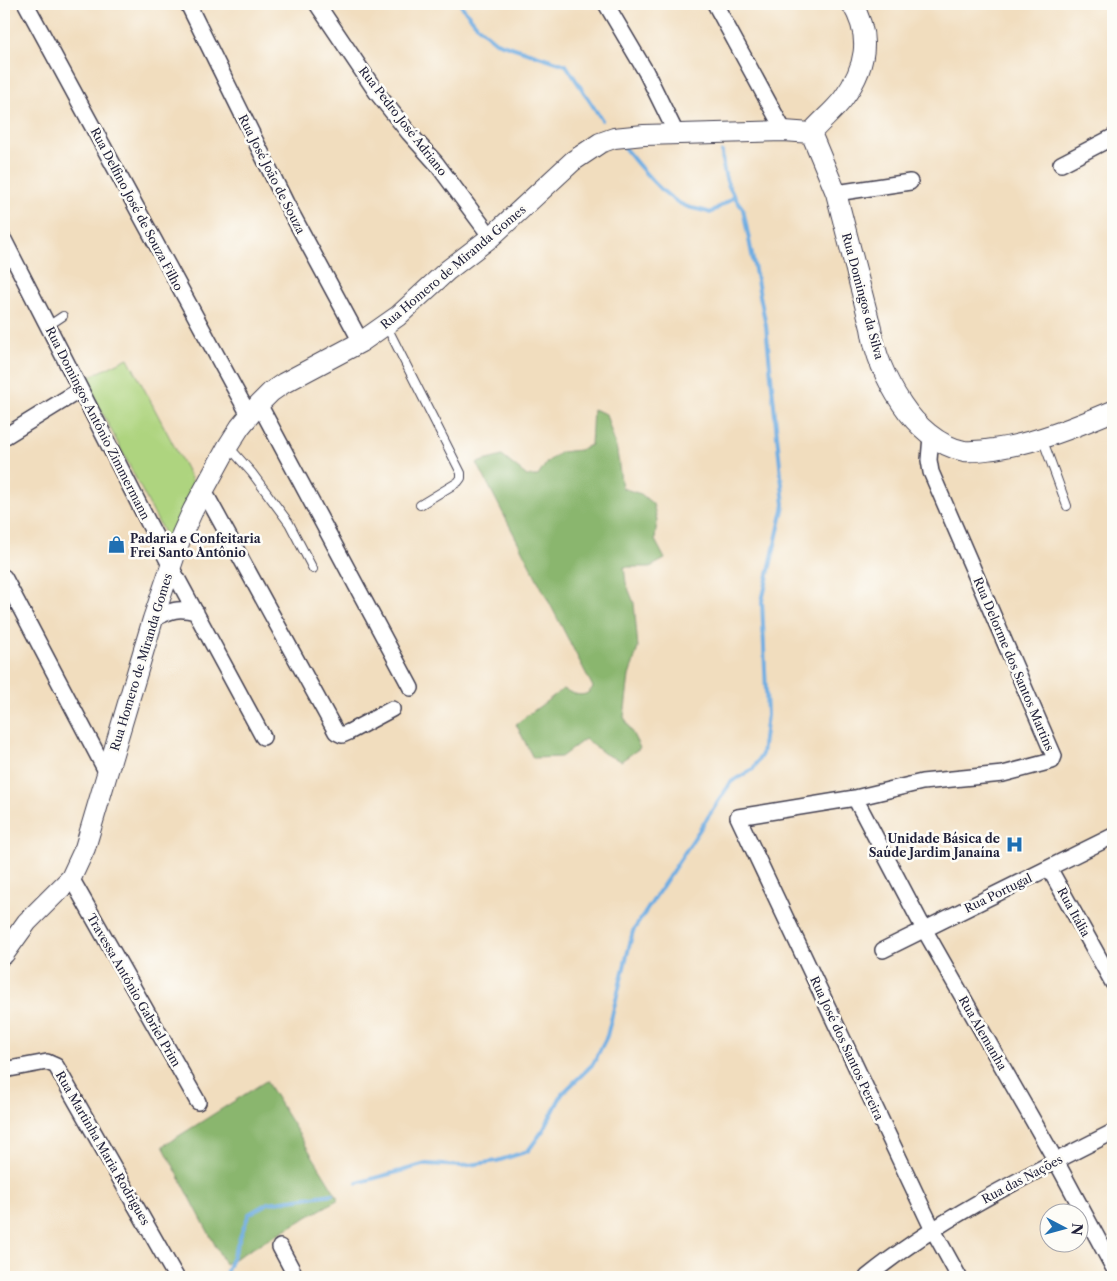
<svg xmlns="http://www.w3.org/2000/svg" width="1117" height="1281" viewBox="0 0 1117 1281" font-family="'Libre Caslon Text',serif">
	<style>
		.green { fill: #aed47f; stroke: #687b5d }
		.forest { fill: #8ab66e; stroke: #566c54 }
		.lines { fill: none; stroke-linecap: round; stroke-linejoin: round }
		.stream { stroke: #6fade2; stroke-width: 4 }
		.lane-casing { stroke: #413e4f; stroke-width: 10 }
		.street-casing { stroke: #413e4f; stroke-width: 18 }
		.secondary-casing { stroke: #413e4f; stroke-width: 22 }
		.lane { stroke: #fff; stroke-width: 8 }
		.street { stroke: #fff; stroke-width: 15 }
		.secondary { stroke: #fff; stroke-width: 20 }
		.labels { text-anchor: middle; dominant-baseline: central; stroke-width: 5; stroke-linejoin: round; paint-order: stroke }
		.street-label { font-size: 12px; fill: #22223b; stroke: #fdfcf7 }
		.poi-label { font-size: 12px; font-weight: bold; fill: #22223b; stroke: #fdfcf7; text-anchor: start }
	</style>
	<rect width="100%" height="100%" fill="#fdfcf7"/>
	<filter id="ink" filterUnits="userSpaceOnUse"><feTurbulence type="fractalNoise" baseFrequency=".02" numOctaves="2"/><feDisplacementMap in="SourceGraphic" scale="10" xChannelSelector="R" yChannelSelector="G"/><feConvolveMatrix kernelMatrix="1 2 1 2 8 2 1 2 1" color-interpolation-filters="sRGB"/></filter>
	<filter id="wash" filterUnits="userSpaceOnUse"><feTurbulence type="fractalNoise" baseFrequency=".0096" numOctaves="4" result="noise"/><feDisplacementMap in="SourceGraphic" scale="20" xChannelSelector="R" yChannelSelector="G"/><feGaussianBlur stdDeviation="1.12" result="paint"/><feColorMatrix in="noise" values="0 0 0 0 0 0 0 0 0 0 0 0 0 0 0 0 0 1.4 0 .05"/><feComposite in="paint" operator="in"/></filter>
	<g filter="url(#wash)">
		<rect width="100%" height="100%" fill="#f1ddbe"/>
		<path class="green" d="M128 358 194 484 169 543 85 379Z"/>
		<path class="forest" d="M593 409 606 414 617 451 622 488 641 494 653 504 657 520 655 540 665 559 650 567H624L626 583 634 603 638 648 629 676 624 717 640 748 621 761 605 754 585 739 561 757 533 758 516 724 563 689C574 694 585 700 593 687L477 463 502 456 527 476H538L547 462 561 452 579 450 591 445Z
			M266 1081 339 1199 225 1264 163 1146Z"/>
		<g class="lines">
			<path class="stream" d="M460 4 479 28 496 42 566 65 602 120
				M621 144C638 164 659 193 683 205 691 209 701 209 710 213L734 197
				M357 1183 426 1164 462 1166 497 1161 528 1151 544 1129 562 1094 593 1064 607 1036 633 931 731 782 753 769 762 754 767 715 762 601 784 505 766 326 743 209C728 189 723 177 722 152
				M225 1276 249 1214 268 1203 333 1194"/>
		</g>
	</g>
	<g filter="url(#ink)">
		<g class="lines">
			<defs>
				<path id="lane" d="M386 325 461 473V478L458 482 420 505
					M48 326 63 316
					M1042 438 1067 506
					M230 448 252 473 289 523 313 569"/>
				<path id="street" d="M26 4 249 415
					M188 4 286 203 361 342
					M317 4 377 93 409 133 436 163 491 237
					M606 4 646 72 677 135
					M715 4 784 131
					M1061 164 1113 137
					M836 193 910 182
					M4 240 170 565 263 737
					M259 404 411 688
					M931 436 929 460 931 472 1054 756 1052 761 1003 774 922 782 855 798 738 817 932 1228 959 1277
					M4 437 80 390
					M204 491 336 732 342 735 349 732 392 709
					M4 577 107 773
					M153 619C170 611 176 607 196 612
					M855 798 924 929 1056 1161 1113 1267
					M1049 868 1113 983
					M71 878 198 1102
					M883 950 1113 836
					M4 1070 47 1062 56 1066 176 1277
					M280 1247 296 1277
					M867 1277C941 1217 1028 1175 1113 1132"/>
				<path id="secondary" d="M811 133 836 193 871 328C875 356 886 380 902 404 916 425 938 446 964 451 974 452 985 450 994 449 1036 443 1075 427 1113 411
					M4 954 27 922 71 878 85 848 153 619 182 534 193 510 228 446 240 427 259 404 271 392 284 383 361 342 398 316 448 270 491 237 573 161 600 143 614 138 644 135 784 131 811 133C821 121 834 111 843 99 866 68 872 37 852 4"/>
			</defs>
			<use href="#lane" class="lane-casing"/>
			<use href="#street" class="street-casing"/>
			<use href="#secondary" class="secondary-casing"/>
			<use href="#lane" class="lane"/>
			<use href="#street" class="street"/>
			<use href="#secondary" class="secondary"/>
		</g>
	</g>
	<defs>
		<symbol id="shop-bare" viewBox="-9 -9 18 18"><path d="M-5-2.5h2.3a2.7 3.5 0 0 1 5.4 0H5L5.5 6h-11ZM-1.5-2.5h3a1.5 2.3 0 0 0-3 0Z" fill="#1f6fb2" stroke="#fdfcf7" stroke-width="2.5" paint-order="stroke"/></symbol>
		<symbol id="hospital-bare" viewBox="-9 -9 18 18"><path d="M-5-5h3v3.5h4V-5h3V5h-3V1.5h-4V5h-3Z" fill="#1f6fb2" stroke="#fdfcf7" stroke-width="2.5" paint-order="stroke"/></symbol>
	</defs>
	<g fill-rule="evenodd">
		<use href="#shop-bare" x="104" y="532" width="25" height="25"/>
		<use href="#hospital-bare" x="1002" y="832" width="25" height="25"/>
	</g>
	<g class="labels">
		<g class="street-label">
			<text transform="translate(403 121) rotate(52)">Rua Pedro José Adriano</text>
			<text transform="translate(272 174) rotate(63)">Rua José João de Souza</text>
			<text transform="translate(137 209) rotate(62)">Rua Delfino José de Souza Filho</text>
			<text transform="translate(453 267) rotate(-40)">Rua Homero de Miranda Gomes</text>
			<text transform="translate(863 296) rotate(75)">Rua Domingos da Silva</text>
			<text transform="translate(98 423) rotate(63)">Rua Domingos Antônio Zimmermann</text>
			<text transform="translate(141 662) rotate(-73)">Rua Homero de Miranda Gomes</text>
			<text transform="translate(1014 664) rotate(67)">Rua Delorme dos Santos Martins</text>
			<text transform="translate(998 893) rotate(-26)">Rua Portugal</text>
			<text transform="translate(1074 912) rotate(61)">Rua Itália</text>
			<text transform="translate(134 990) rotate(60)">Travessa Antônio Gabriel Prim</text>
			<text transform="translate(983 1033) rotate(60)">Rua Alemanha</text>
			<text transform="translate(847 1048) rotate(65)">Rua José dos Santos Pereira</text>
			<text transform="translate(103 1148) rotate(60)">Rua Martinha Maria Rodrigues</text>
			<text transform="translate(1022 1179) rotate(-28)">Rua das Nações</text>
		</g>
		<g class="poi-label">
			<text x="130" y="538">Padaria e Confeitaria<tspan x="130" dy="14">Frei Santo Antônio</tspan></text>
			<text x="1000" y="838" text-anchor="end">Unidade Básica de<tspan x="1000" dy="14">Saúde Jardim Janaína</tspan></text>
		</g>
	</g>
	<rect width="1117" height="1281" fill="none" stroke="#fdfcf7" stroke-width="20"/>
	<g transform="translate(1064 1228) rotate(96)"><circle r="24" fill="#fdfcf7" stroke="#a5a5ac"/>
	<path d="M0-4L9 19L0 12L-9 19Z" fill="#1f6fb2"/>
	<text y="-8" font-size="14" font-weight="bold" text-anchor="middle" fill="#22223b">N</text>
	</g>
</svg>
